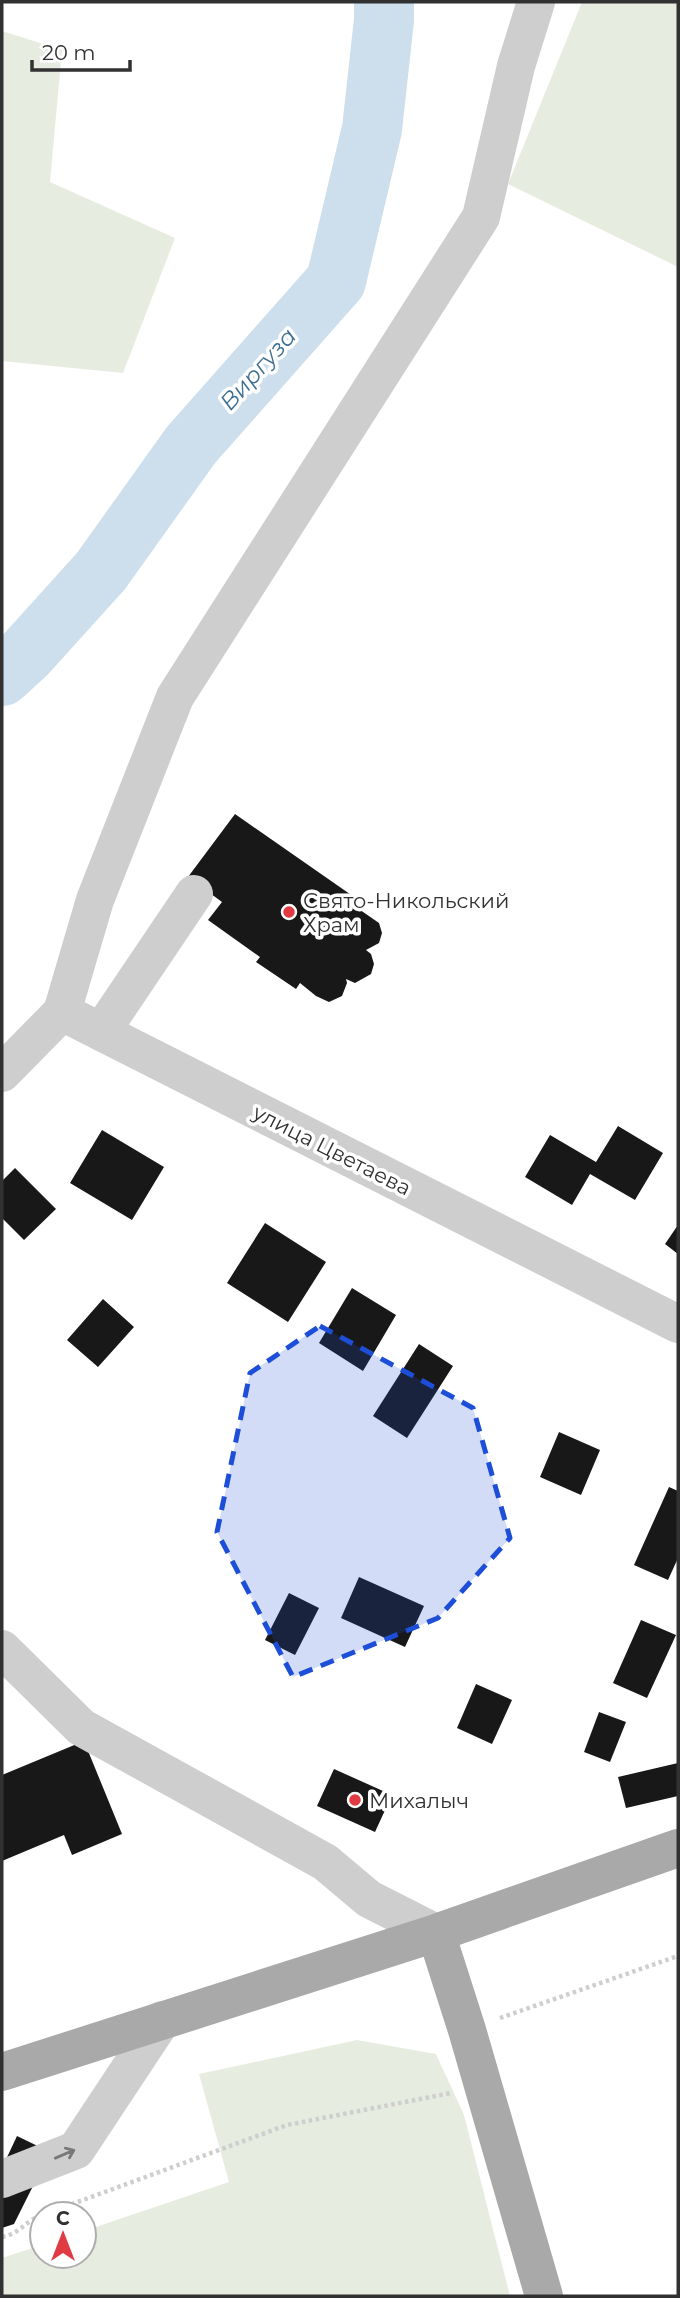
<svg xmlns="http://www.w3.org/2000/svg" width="680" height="2298" viewBox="0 0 680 2298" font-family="Montserrat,sans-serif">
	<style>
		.green { fill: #e6ede0 }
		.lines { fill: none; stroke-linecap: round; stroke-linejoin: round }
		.river { stroke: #cddfec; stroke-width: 60 }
		.building { fill: #181818 }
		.path { stroke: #cecece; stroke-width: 4.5; stroke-dasharray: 3.5 3.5; stroke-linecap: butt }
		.minor { stroke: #cecece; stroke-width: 38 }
		.major { stroke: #a9a9a9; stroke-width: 38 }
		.oneway { stroke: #787878 }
		.marked { fill: #1d4ed8; fill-opacity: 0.2; stroke: #1d4ed8; stroke-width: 5; stroke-dasharray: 14 9; stroke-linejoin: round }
		.poi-dot { fill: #e03a42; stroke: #fff; stroke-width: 2.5 }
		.labels { text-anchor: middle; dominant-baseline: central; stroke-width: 7; stroke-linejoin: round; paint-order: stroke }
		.poi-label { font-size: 21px; fill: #313131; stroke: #fff; text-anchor: start }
		.street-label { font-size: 21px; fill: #313131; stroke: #fff }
		.water-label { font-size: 23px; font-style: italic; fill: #407091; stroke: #fff }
	</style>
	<rect width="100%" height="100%" fill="#fff"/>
	<path class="green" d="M582 2H678V267L508 184Z
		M2 31 62 50 50 182 175 238 123 373 2 361Z
		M357 2040 436 2054 464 2115 510 2296H2V2258L42 2245V2256H84V2231L229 2182 199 2074Z"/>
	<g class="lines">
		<path class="river" d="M2 676 26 654 101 571 191 445 336 281 372 129 384 20V2"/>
	</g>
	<path class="building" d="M235 814 357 899 353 905 379 923 382 933 379 943 366 950 371 954 374 964 371 974 355 983 346 979 347 983 342 996 329 1002 316 996 300 983 296 989 256 962 260 957 208 920 222 902 188 877Z
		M618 1126 663 1153 635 1200 590 1174 572 1205 525 1177 550 1135 596 1162Z
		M102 1130 164 1167 132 1220 70 1183Z
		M15 1168 56 1209 24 1240 2 1218V1181Z
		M265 1223 326 1262 288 1322 227 1283Z
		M678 1225V1254L665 1244Z
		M352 1288 396 1315 363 1371 319 1343Z
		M103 1299 134 1327 98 1367 67 1340Z
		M419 1344 453 1366 407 1438 373 1416Z
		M559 1432 600 1450 581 1495 540 1477Z
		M669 1487 678 1491V1558L668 1580 634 1565Z
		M359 1577 424 1606 405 1647 341 1618Z
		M289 1593 319 1608 295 1655 265 1640Z
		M641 1620 676 1635 647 1698 613 1683Z
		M476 1684 512 1700 492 1744 457 1728Z
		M599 1712 626 1722 610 1762 584 1752Z
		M84 1741 122 1834 72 1855 64 1835 2 1861V1775Z
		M678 1763V1796L626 1808 618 1777Z
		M334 1769 392 1795 375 1832 317 1806Z
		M17 2136 50 2152 14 2224 2 2228V2168Z"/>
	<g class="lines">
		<path class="path" d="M500 2018 678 1956
			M45 2214 287 2125 451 2093
			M2 2237C21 2233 25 2221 42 2215"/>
		<path class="minor" d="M62 1012 678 1324
			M101 1032 194 894
			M2 1073 62 1012 95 900 175 697 481 217 516 66 536 2
			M2 1649 81 1727 325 1862 369 1899 436 1933
			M2 2179 76 2150 162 2020"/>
		<path class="major" d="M436 1933 467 2030 544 2296
			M2 2072 436 1933 678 1848"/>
	</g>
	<defs><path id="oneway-shaft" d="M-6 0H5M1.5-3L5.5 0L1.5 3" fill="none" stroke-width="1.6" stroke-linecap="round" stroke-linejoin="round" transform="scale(1.75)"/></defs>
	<use class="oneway" href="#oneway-shaft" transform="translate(65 2154) rotate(-23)"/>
	<path class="marked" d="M320 1326 473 1408 510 1538 438 1618 293 1677 217 1532 250 1373Z"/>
	<g class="poi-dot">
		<circle cx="289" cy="912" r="7"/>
		<circle cx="355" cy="1800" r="7"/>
	</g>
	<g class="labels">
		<g class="poi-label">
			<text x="303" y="900">Свято-Никольский<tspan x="303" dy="24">Храм</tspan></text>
			<text x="369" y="1800">Михалыч</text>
		</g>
		<g class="street-label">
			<text transform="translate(332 1150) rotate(27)">улица Цветаева</text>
		</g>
		<g class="water-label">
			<text transform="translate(258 369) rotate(-48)">Виргуза</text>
		</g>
	</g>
	<rect width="680" height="2298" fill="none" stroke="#313131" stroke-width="7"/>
	<g transform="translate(63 2235)"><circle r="33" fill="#ffffff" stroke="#adadad" stroke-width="2"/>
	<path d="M0-5L12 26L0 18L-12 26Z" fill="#e03a42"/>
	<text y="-10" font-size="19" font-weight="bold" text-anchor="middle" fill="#313131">С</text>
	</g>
	<path d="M32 60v10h98v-10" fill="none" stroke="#313131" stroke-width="3.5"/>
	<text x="42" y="60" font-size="21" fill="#313131" stroke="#ffffff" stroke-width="5" paint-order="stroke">20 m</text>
</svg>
